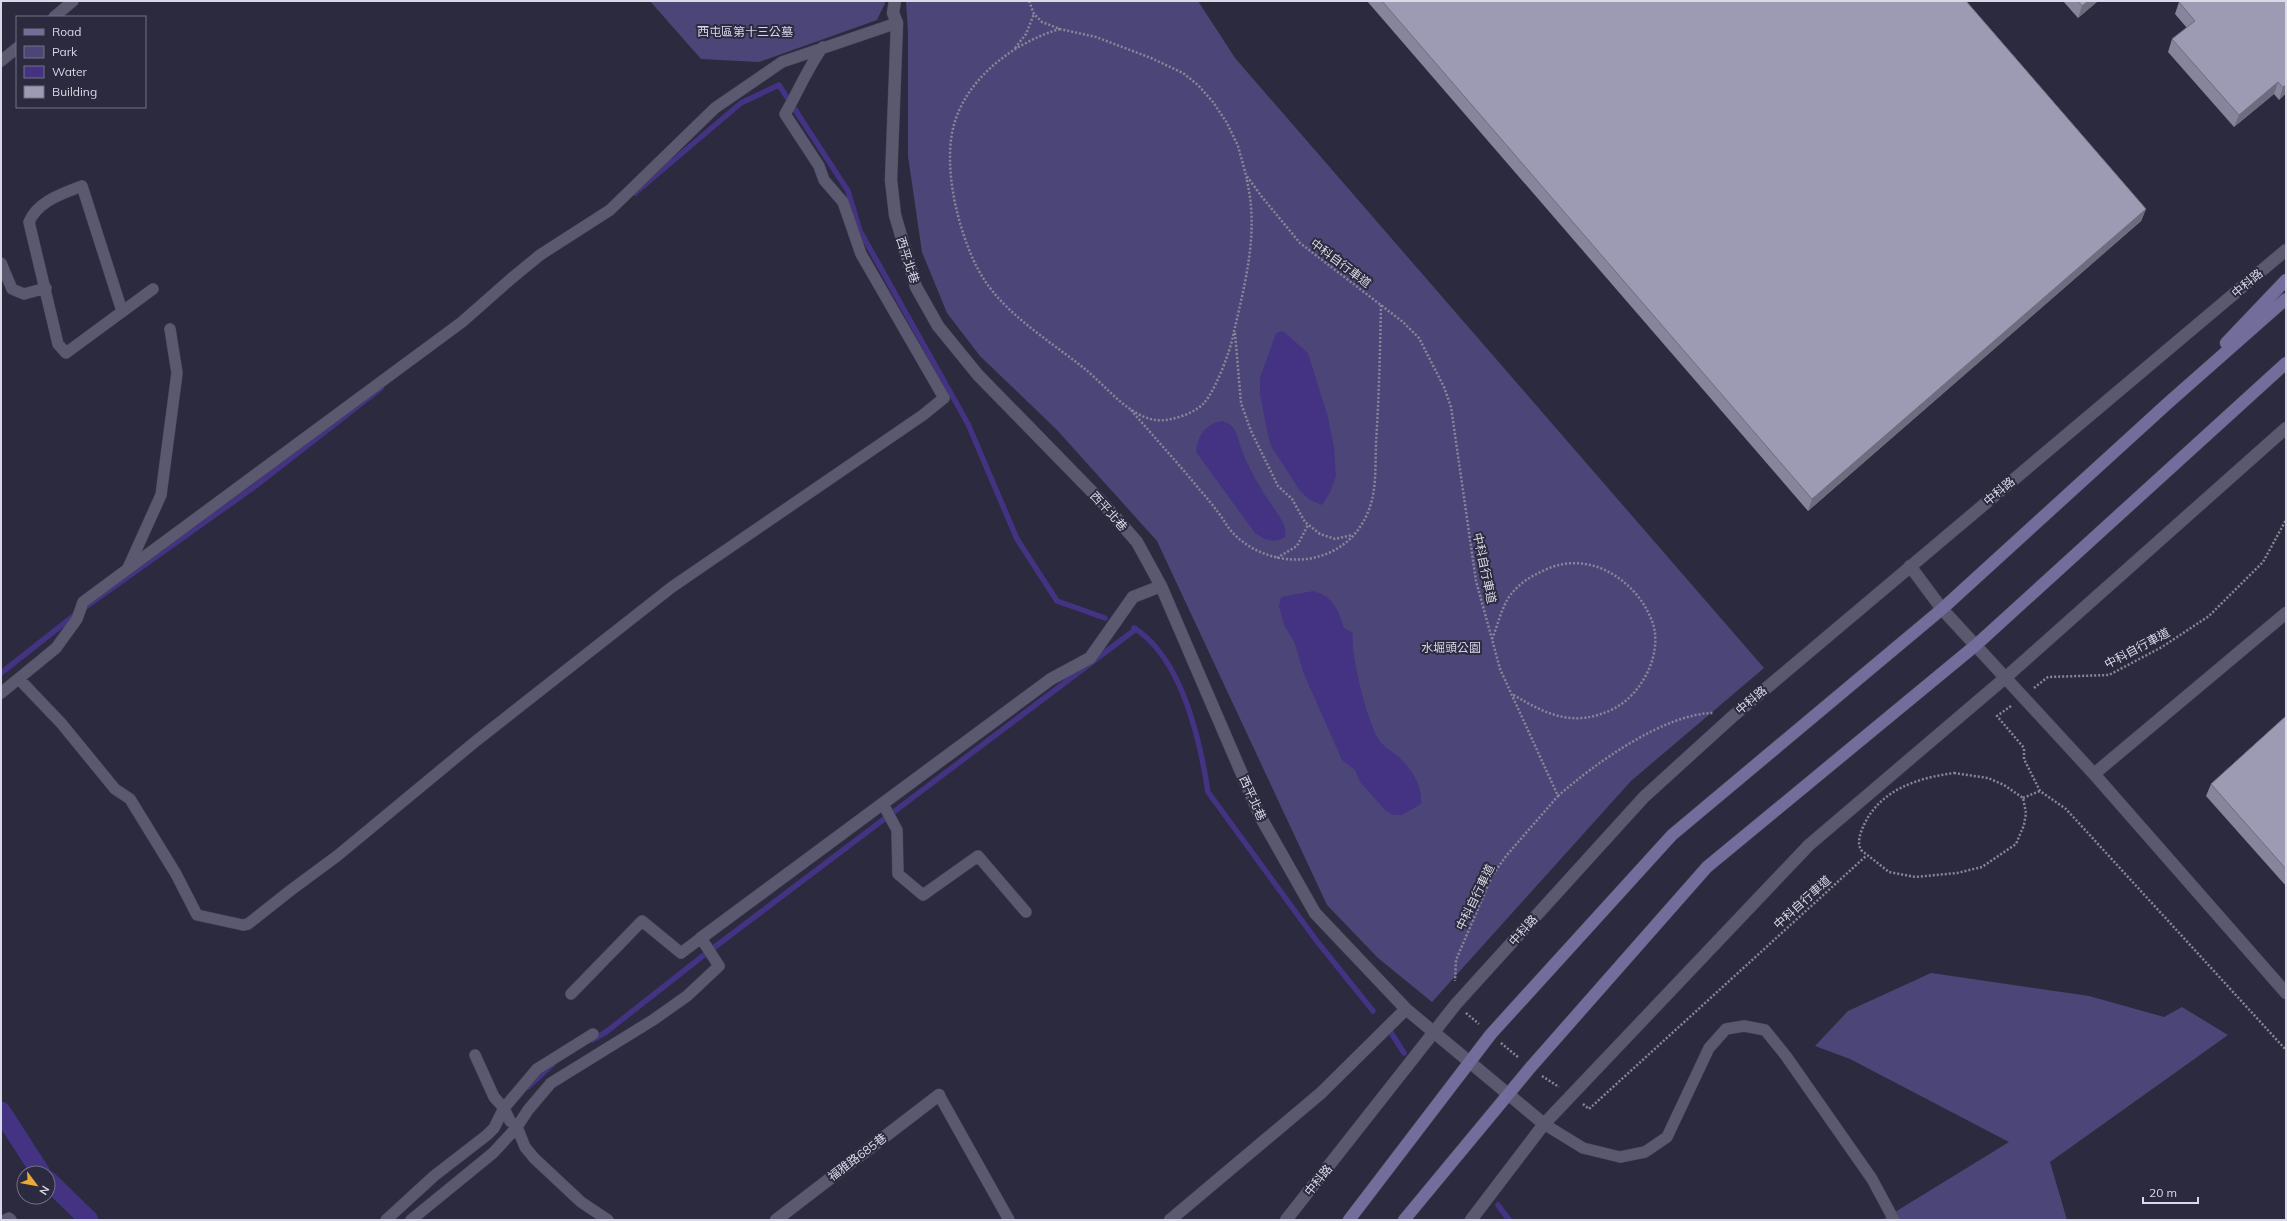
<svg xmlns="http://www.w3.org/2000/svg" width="2287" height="1221" viewBox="0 0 2287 1221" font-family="Mulish,'Noto Sans TC',sans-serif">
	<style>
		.green { fill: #4c4678 }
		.water { fill: #443383 }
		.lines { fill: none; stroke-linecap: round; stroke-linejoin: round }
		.stream { stroke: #443383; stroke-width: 5.5 }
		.canal { stroke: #443383; stroke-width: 19 }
		.lane-casing { stroke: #484657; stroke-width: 12 }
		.street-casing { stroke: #484657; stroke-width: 13 }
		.secondary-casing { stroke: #484657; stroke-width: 13 }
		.path { stroke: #888697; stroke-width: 2.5; stroke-dasharray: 2 2; stroke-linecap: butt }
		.lane { stroke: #5b5970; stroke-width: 11 }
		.street { stroke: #5b5970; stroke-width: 12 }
		.secondary { stroke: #726d9b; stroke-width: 12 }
		.wall { fill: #87859b }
		.shaded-wall { fill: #6e6c7e }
		.building { fill: #9d9bb4; stroke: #6e6c7e }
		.labels { text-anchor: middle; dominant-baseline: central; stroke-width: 4; stroke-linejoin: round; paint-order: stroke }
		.park-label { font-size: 12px; fill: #d8d7ee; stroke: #2c2a3e }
		.street-label { font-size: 12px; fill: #dad9e7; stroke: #2c2a3e }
	</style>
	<rect width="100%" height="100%" fill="#2c2a3e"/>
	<path class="green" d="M650 1H886L877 20 759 62 701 59Z
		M906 1H1198L1235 58 1764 668 1631 781 1432 1002 1378 958 1327 905 1157 541 1057 430 980 356 947 313 922 252 908 156V32Z
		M1931 973 2089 996 2164 1017 2182 1007 2228 1035 2050 1162 2067 1220H1882L2009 1142 1850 1059 1815 1046 1848 1011Z"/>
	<path class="water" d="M1283 331 1308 353 1328 417 1334 447 1336 476 1330 492 1322 505 1310 500 1300 491 1271 446 1267 431 1260 394V378L1276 333Z
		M1222 421C1227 423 1231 424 1234 429 1239 437 1240 447 1244 456 1251 472 1261 489 1271 504 1278 516 1287 522 1285 537 1274 544 1265 540 1255 533L1196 452C1198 435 1205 424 1222 421Z
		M1313 591C1333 596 1338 609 1344 628L1353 633C1350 654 1367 721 1379 740 1384 747 1393 752 1400 758 1412 770 1423 786 1421 804L1402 815H1394L1386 811 1360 782 1355 770 1342 760 1303 672 1295 644 1284 625 1279 606 1281 597Z"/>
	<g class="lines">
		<path class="stream" d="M635 193 741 103 779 85 848 191 860 231 968 424 1017 539 1057 601 1105 618
			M84 608 254 487 381 388
			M1134 628C1182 658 1200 740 1208 792L1316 940 1373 1011
			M1 673 76 614
			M1392 1034 1404 1053
			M592 1040 606 1032 704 955 1136 629
			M528 1087 554 1063
			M1498 1205 1509 1220"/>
		<path class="canal" d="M1 1111 41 1173
			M48 1180 89 1220"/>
		<defs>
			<path id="lane" d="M54 17 73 1
				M1 61 17 48
				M1 263 12 289 24 294 46 288
				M122 311 82 186C62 194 38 201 29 222L58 344 66 353 153 289
				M128 568 161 495 177 373 170 329
				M19 679 61 723 115 789 130 799 176 874 197 915 243 925 248 924 291 890 337 856 476 741 672 587 923 415 944 398 861 254 843 202 824 180 819 166 785 114C798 92 808 67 823 47
				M1 693 56 648 77 619 83 602 462 322 512 278 540 255 610 210 715 108 782 62 897 23
				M883 804 897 830 898 874 923 895 978 856 1026 912
				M475 1055 494 1097 504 1108 510 1121 517 1127 525 1147 534 1158 581 1202 608 1220
				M939 1095 1009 1220
				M1544 1124 1583 1148 1620 1157 1645 1152 1667 1137 1709 1048 1726 1029 1744 1026 1765 1030 1786 1056 1872 1179 1894 1220
				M5 1220 9 1218 11 1220
				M386 1220 434 1176 487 1135 494 1128 504 1108 537 1069 593 1034
				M411 1220 493 1153 517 1127 528 1110 551 1083 653 1020 687 996 719 966 701 938 681 953 642 921 571 994"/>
			<path id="street" d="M895 1 893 13 897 23 891 180 895 215 916 287 938 326 978 375 1102 502 1137 542 1161 586 1260 816 1315 913 1406 1009 1544 1124
				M1910 566 1942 609 2094 774 2286 993
				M2094 774 2286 613
				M701 938 1051 679 1090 658 1133 597 1161 586
				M776 1220 939 1095
				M1170 1220 1321 1093 1406 1009
				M1286 1220 1456 1004 1644 797 1732 717 2286 250
				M1471 1220 1544 1124 1809 845 2005 678 2286 428"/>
			<path id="secondary" d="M2226 343 2286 280
				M1349 1220 1491 1034 1672 835 1942 609 2168 403 2286 299
				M1404 1220 1530 1068 1707 867 1976 645 2286 363"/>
		</defs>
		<use href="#lane" class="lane-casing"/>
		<use href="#street" class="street-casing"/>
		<use href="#secondary" class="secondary-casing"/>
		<path class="path" d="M1029 1 1034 14 1042 22 1060 29 1096 37 1151 58 1183 73 1198 85 1213 102 1227 123 1238 146 1246 175 1262 197 1300 243 1403 322 1419 338 1444 387 1451 407 1476 581 1492 639 1500 669 1558 796 1506 856 1492 876 1456 960 1455 981
			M1060 29C1012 43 962 81 952 133 947 162 952 195 960 223 967 247 977 273 994 293 1019 323 1055 345 1085 369 1106 386 1127 415 1155 420 1169 422 1194 414 1204 403 1215 391 1230 352 1233 336 1245 283 1260 230 1246 177
			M1015 48 1026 34 1034 14
			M1235 333 1241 403 1251 431 1278 486 1292 499 1305 522 1320 534 1335 539 1352 535
			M1131 410C1154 437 1178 463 1200 490 1206 497 1212 504 1217 511 1223 518 1227 527 1233 533 1252 553 1280 562 1307 559 1335 555 1357 539 1368 512 1377 491 1375 465 1376 443 1379 397 1380 351 1381 304
			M1277 558 1297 546 1308 525
			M1492 639C1498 625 1501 609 1509 597 1518 584 1531 576 1545 570 1588 549 1636 579 1652 621 1664 652 1642 695 1613 709 1574 728 1547 715 1512 694
			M2034 688 2048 677 2109 675 2162 647 2209 616 2263 562 2286 520
			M2011 706 1997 716 2024 748V759L2040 791 2066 809 2286 1050
			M1954 773 1988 778 2004 785 2023 798 2026 813 2024 825 2016 844 1982 867 1957 873 1915 877 1889 872 1861 850C1857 843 1860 834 1863 827 1879 790 1917 778 1954 773Z
			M1558 796C1594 764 1665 713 1714 713
			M2023 798 2040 791
			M1466 1013 1479 1024
			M1501 1043 1519 1058
			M1542 1076 1559 1087
			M1583 1104 1589 1109 1866 856"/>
		<use href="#lane" class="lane"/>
		<use href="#street" class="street"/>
		<use href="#secondary" class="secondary"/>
	</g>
	<path class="wall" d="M1367 1H1966L2146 209 2141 221 1808 511Z
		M2063 1H2098L2078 18Z
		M2286 1V93L2279 100 2274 94 2234 127 2168 52 2172 39 2187 28 2175 14 2179 2Z
		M2286 716V886L2206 796 2211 784Z"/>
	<path class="shaded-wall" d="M2088 1H2098L2078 18 2082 6Z
		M2278 82 2274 94 2234 127 2239 115Z
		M2286 85V93L2279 100 2283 87Z
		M2146 209 2141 221 1808 511 1812 499Z"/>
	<path class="building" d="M1382 1H1966L2146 209 1812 499Z
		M2078 1H2088L2082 6Z
		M2180 1H2286V85L2283 87 2278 82 2239 115 2172 39 2195 21 2179 2Z
		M2286 716V869L2211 784Z"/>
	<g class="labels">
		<g class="park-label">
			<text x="745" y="31">西屯區第十三公墓</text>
			<text x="1451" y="647">水堀頭公園</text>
		</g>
		<g class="street-label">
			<text transform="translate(908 260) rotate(72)">西平北巷</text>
			<text transform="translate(1341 263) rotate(37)">中科自行車道</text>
			<text transform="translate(2247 283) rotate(-40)">中科路</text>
			<text transform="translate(1999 491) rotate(-40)">中科路</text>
			<text transform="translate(1109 511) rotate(48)">西平北巷</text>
			<text transform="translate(1485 568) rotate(78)">中科自行車道</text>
			<text transform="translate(2137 648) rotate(-28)">中科自行車道</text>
			<text transform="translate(1751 700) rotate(-40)">中科路</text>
			<text transform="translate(1253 798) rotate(66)">西平北巷</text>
			<text transform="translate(1475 897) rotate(-64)">中科自行車道</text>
			<text transform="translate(1802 902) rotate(-42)">中科自行車道</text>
			<text transform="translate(1523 930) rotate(-48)">中科路</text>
			<text transform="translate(857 1157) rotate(-37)">福雅路685巷</text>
			<text transform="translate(1318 1180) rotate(-51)">中科路</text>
		</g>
	</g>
	<rect width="2287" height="1221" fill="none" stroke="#dad9e7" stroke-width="4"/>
	<rect x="16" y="16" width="130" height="92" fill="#2c2a3e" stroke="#727082"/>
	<rect x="24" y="29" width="20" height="6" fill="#726d9b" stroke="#727082"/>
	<text x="52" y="36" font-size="12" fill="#dad9e7">Road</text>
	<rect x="24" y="46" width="20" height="12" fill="#4c4678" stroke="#727082"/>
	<text x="52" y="56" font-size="12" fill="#dad9e7">Park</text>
	<rect x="24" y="66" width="20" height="12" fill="#443383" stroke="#727082"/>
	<text x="52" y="76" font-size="12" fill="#dad9e7">Water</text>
	<rect x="24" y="86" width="20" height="12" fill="#9d9bb4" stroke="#727082"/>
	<text x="52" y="96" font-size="12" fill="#dad9e7">Building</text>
	<g transform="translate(36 1185) rotate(122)"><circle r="19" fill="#2c2a3e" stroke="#727082"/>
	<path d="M0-3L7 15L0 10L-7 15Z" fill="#e9ab38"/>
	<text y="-6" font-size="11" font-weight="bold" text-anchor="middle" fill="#dad9e7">N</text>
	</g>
	<path d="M2143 1197v6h55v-6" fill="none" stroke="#dad9e7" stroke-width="2"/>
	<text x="2149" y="1197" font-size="12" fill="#dad9e7" stroke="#2c2a3e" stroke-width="3" paint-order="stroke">20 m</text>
</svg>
